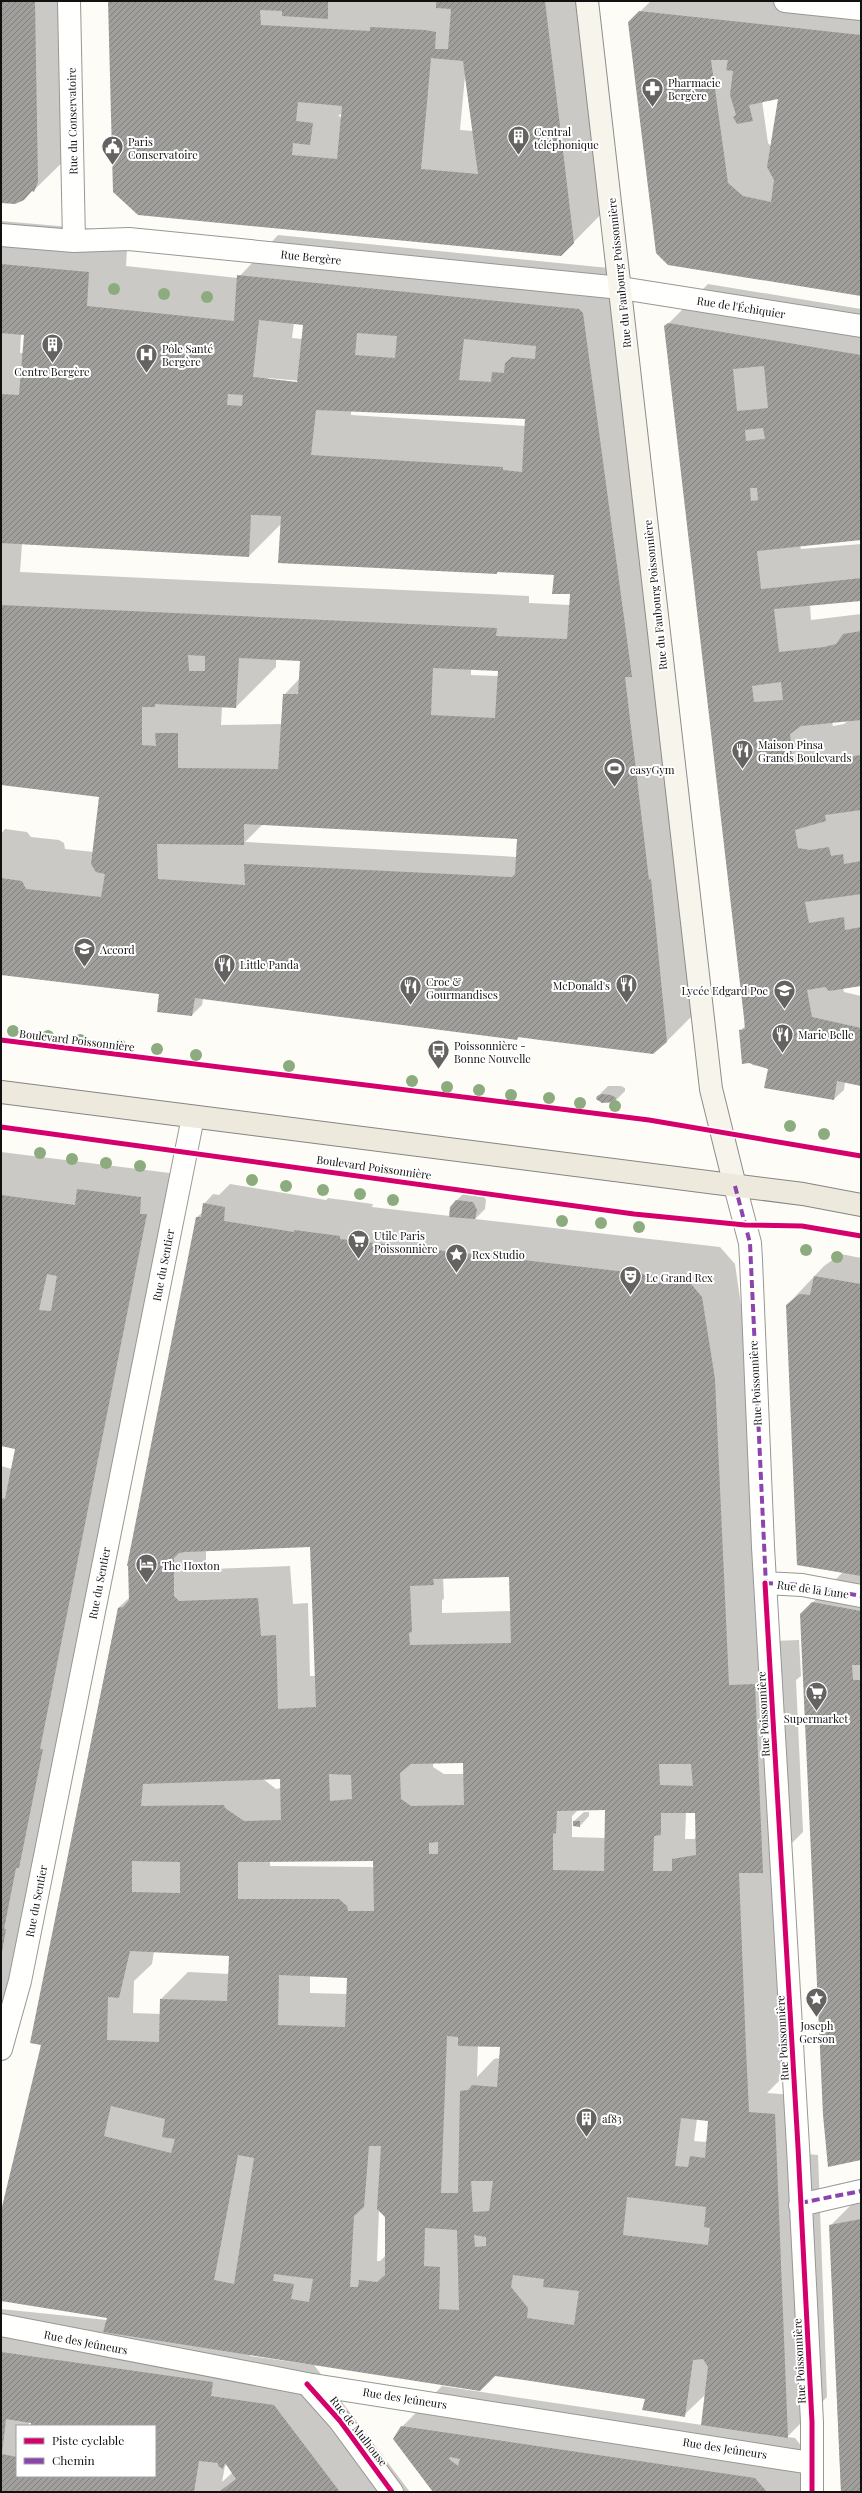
<svg xmlns="http://www.w3.org/2000/svg" width="862" height="2493" viewBox="0 0 862 2493" font-family="'Playfair Display',serif">
	<style>
		.shadow { fill: #0003; fill-rule: evenodd }
		.building { fill: url(#building-hatch); fill-rule: evenodd }
		.lines { fill: none; stroke-linecap: round; stroke-linejoin: round }
		.street-casing { stroke: #979795; stroke-width: 24 }
		.secondary-casing { stroke: #8e8d8b; stroke-width: 24 }
		.primary-casing { stroke: #858482; stroke-width: 24 }
		.street { stroke: #fffffe; stroke-width: 22 }
		.secondary { stroke: #f6f4eb; stroke-width: 22 }
		.primary { stroke: #ede9dc; stroke-width: 22 }
		.quiet { stroke: #8e44ad; stroke-width: 4; stroke-dasharray: 8 4; stroke-linecap: butt }
		.cycleway-casing { stroke: #fff; stroke-width: 8 }
		.cycleway { stroke: #d6006c; stroke-width: 5 }
		.tree { fill: #8cac80 }
		.labels { text-anchor: middle; dominant-baseline: central; stroke-width: 4; stroke-linejoin: round; paint-order: stroke }
		.poi-label { font-size: 11px; fill: #111; stroke: #fff; text-anchor: start }
		.street-label { font-size: 11px; fill: #111; stroke: #fff }
	</style>
	<defs>
		<pattern id="building-hatch" width="6" height="6" patternUnits="userSpaceOnUse"><rect width="6" height="6" fill="#a19f9c"/><path d="M-1 1l2-2M0 6l6-6M5 7l2-2" fill="none" stroke="#82807e"/></pattern>
	</defs>
	<rect width="100%" height="100%" fill="#fdfcf7"/>
	<path class="shadow" d="M1 1H74V151L34 190 1 201Z
		M109 1H581L613 202 561 255 235 224ZM465 76 473 131 460 130ZM343 112 342 117 338 116Z
		M651 1H861V295L668 264 629 22ZM780 98 771 146 768 143 762 101Z
		M1 221 128 232 126 266 238 278 278 235 619 269 707 1001 667 1041 519 1037 517 1039 203 998 202 1005 192 1015 162 993 1 973V834L5 829 27 832 31 837 59 840 64 843 65 849 94 852 100 796 1 784ZM294 323 304 324 302 339 292 338ZM21 333 25 334 24 353H20ZM268 378 302 381V383L266 380ZM351 410 526 418V426L351 415ZM281 524 497 573 499 571 555 574 571 593 570 605 529 603V596L20 572 22 544 249 556ZM276 658 303 659 300 678 284 695 282 724 221 725 222 707H236L276 667ZM471 668 501 669 498 676 471 675ZM263 824 518 838 517 857 245 842Z
		M708 284 861 309V539L800 545 801 549 861 544V600L810 605 811 620 861 614V984L843 988 844 992 861 996V1085L845 1082 844 1090 834 1099 770 1068 752 1065 740 1031 746 1025 665 327ZM849 720 844 724 833 726 832 722Z
		M608 1086H621L625 1088V1091L615 1101 598 1096Z
		M1 1152 186 1175 7 2000 1 2005V1466L12 1469 17 1448 1 1445Z
		M230 1184 326 1200 328 1198 373 1204 372 1207 450 1216 457 1200 467 1190 482 1192 486 1200 485 1209 475 1219 720 1247 735 1264 747 1346 773 1641 799 1640 801 1676 796 1680 803 1832 772 1863 778 2010H786L789 2071 767 2093 794 2095 796 2153 818 2155 827 2397 787 2437 795 2438 806 2452 808 2492H434L402 2427 442 2386 702 2425 706 2394 684 2415 646 2398 494 2375 250 2354V2356L314 2365 410 2492H1V2309L107 2320 108 2317 1 2300V2215L42 2045 31 2042 118 1608 130 1597 197 1217 203 1212 204 1204 213 1194 219 1195ZM311 1546 316 1676H310L308 1603 293 1604 290 1566 212 1569 206 1563V1551ZM510 1576 511 1611 442 1613V1601L444 1598 443 1578ZM464 1762 465 1774H444L433 1767V1763ZM281 1777V1788L276 1789 262 1778ZM579 1809H606V1838L572 1837V1816ZM686 1812H696L697 1836 694 1839H685ZM374 1860V1869L372 1867 270 1866V1861ZM154 1951 230 1955 229 1974 188 1972 161 1999V2014L133 2013 134 1981 152 1964ZM310 1976 348 1977 347 1994 310 1993ZM478 2046H501L500 2058 494 2059 477 2077ZM697 2119 709 2120 707 2140 705 2142 694 2141ZM379 2210 386 2216V2255L380 2261H377ZM29 2421 32 2422 31 2426H155V2476H17V2426H29ZM227 2464 233 2472 222 2482 225 2466Z
		M841 1254 861 1258V2159L828 2165 801 1615 843 1572 787 1305 824 1266Z
		M584 1812H589V1816L580 1826 574 1821Z
		M861 2195V2492H841L830 2226Z"/>
	<path class="building" d="M1 1 35 2 38 182 34 192 32 191 24 200 15 204 1 203Z
		M108 1H328V19L282 16V11L260 10 261 25 370 31V27L425 30 436 32 435 49H448L451 9 436 8V1H545L574 243 561 256 138 215 113 192ZM431 58 463 61 478 174 421 169ZM298 102 342 106 337 159 292 155 293 143 310 145 313 123 296 121Z
		M639 11 861 35V296L668 265 656 253 628 22ZM711 60H728L726 70 733 71 730 95 736 115 733 117 737 124 753 121 749 105 778 99 767 167 774 180 771 202 743 196 728 183Z
		M1 264 89 272 87 306 234 321 237 275 579 309 583 313 632 677H625L649 880 651 879 667 1042 653 1054 540 1040 518 1037 517 1040 195 998 192 1016 157 1012 159 994 1 975V878L22 881 26 889 101 897 105 874 96 872 91 864 99 797 1 785V605L497 628 496 636 567 639 570 594H552L554 575 497 572V574L278 563 281 516 251 515 249 557 1 543V394L19 395 24 335 1 333ZM259 320 303 325 297 382 253 377ZM357 333 397 336 395 358 355 355ZM464 339 536 346 535 359 512 357 505 363 504 373 492 372 491 382 459 380ZM228 394 243 395 242 406 227 405ZM316 410 525 419 522 472 503 470V467L311 455ZM188 655 205 656V671H189ZM239 658 300 661 298 694H283L278 769 178 768V733H155L156 746 142 745V707H155V704L236 708ZM433 668 498 671 495 718 431 715ZM244 824 517 839 515 874 512 877 244 864 245 885 158 879 157 844 244 845Z
		M668 323 861 355V540L757 551 761 589 861 578V601L774 609 779 652 824 647 836 644 843 634 861 631V720L801 726 790 734 793 765 861 755V810L825 815 826 821 795 830 798 848 810 850 829 847 831 856 843 854 844 864 861 861V894L805 902 809 923 844 917 845 930 861 927V986L829 991 825 987 807 990 812 1017 861 1028V1086L837 1081 834 1100 764 1088 768 1069 749 1063 742 1064 739 1030 745 1029 744 1018 664 326ZM764 366 768 408 737 411 733 369ZM763 428 765 439 746 441 745 430ZM750 488H757L758 500 751 501ZM781 682 783 700 754 702 752 686Z
		M602 1094 611 1095 616 1098 615 1102 602 1103 596 1099 597 1096Z
		M77 1189 141 1197 140 1214H147L40 1749H43L19 1868H16L4 1929H6L2 1952 1 1498 5 1499 15 1449 1 1446V1195L75 1205ZM47 1274 57 1276 51 1311 39 1310Z
		M456 1200 473 1202 477 1210 475 1219 449 1217 450 1207Z
		M203 1203 225 1207 224 1221 294 1232V1230L340 1236V1239L687 1279 702 1297 715 1379 729 1685 755 1684 763 1873H739L746 2049 749 2112 775 2114 788 2438 701 2425 708 2367 703 2359 693 2360 685 2417 642 2410 645 2399 531 2381 495 2376 480 2391 103 2332 107 2318 1 2301V2211L41 2045 30 2043 118 1608 123 1607 129 1600 128 1566H127L196 1217H201ZM310 1547 316 1707 278 1709 276 1635 261 1636 258 1598 179 1601 174 1596V1558L179 1553 185 1552ZM509 1577 511 1643 410 1645 409 1633 412 1632 410 1586 434 1585 433 1579ZM463 1763 464 1805 411 1806 401 1799 400 1773 411 1764ZM659 1764H691L693 1786 660 1785ZM329 1774 351 1775 352 1799 330 1801ZM280 1779 281 1820 244 1821 225 1808 224 1805 141 1806 143 1784ZM605 1810 604 1871 553 1870V1834L556 1833 557 1811ZM661 1813H695L696 1855 672 1859V1871H653L654 1836 661 1835ZM438 1842V1854H429V1843ZM132 1861 180 1862V1893L132 1892ZM373 1861 374 1911H348L347 1906 339 1899H238V1862ZM130 1951 229 1956 227 2001 160 1999 159 2042 107 2040 108 1997 119 1998ZM279 1975 347 1978 345 2027 278 2025ZM447 2036 458 2037V2046L500 2047 497 2087 472 2085 468 2090 460 2091 458 2193H441ZM111 2106 165 2119 162 2137 175 2139 171 2153 104 2136ZM681 2118 708 2121 705 2158 690 2156 688 2167 675 2166ZM369 2146H381L377 2209 385 2217V2275L377 2282 359 2280 358 2287H350L354 2216 364 2207ZM238 2155 254 2158 234 2284 214 2280ZM471 2181H493L489 2211 473 2212ZM627 2197 706 2207 704 2227 710 2228 708 2245 623 2235ZM425 2228 457 2230 459 2310 439 2309 440 2267 424 2266ZM474 2235 486 2237V2246L475 2247ZM274 2274 313 2279 309 2302 291 2299 294 2284 273 2281ZM513 2275 544 2279 543 2287 579 2291 574 2325 527 2318 528 2308 511 2287Z
		M814 1276 861 1284V1576L797 1565 786 1305 800 1294 810 1295Z
		M812 1602 861 1611V1665H852L853 1680H861V2160L828 2167 823 2115 800 1614Z
		M573 1821H580V1827L573 1826Z
		M861 2219V2492H841L829 2225Z
		M1 2352 213 2382 211 2396 274 2405 340 2492H219L236 2479 225 2463 223 2469 218 2466V2463L199 2461 194 2492H1ZM6 2419 31 2423 30 2426H155V2476H17V2457L2 2454Z
		M401 2426 755 2478 767 2492H433L393 2439ZM450 2457 460 2459 458 2466 449 2459Z"/>
	<g class="lines">
		<defs>
			<path id="street" d="M69 1 74 241
				M785 1 861 9
				M1 235 74 241 129 239 621 288 861 326
				M735 1186 750 1243 751 1260 763 1547 798 2147 812 2422V2492
				M765 1583 802 1585 861 1596
				M1 2049 20 1981 193 1117
				M800 2205 861 2191
				M1 2325 307 2384 811 2463
				M307 2384 340 2421 392 2492"/>
			<path id="secondary" d="M587 1 711 1089 735 1186"/>
			<path id="primary" d="M1 1092 803 1194 861 1205"/>
		</defs>
		<use href="#street" class="street-casing"/>
		<use href="#secondary" class="secondary-casing"/>
		<use href="#primary" class="primary-casing"/>
		<use href="#street" class="street"/>
		<use href="#secondary" class="secondary"/>
		<use href="#primary" class="primary"/>
		<path class="quiet" d="M735 1186 750 1243 766 1586
			M765 1583 802 1585 861 1596
			M800 2203 861 2191"/>
		<defs>
			<path id="cycleway" d="M1 1040 649 1120 861 1156
				M1 1127 634 1214 745 1225 802 1226 861 1236
				M765 1583 798 2147 812 2422V2492
				M307 2384 340 2421 392 2492"/>
		</defs>
		<use href="#cycleway" class="cycleway-casing"/>
		<use href="#cycleway" class="cycleway"/>
	</g>
	<g class="tree">
		<circle cx="114" cy="289" r="6"/>
		<circle cx="164" cy="294" r="6"/>
		<circle cx="207" cy="297" r="6"/>
		<circle cx="13" cy="1031" r="6"/>
		<circle cx="48" cy="1036" r="6"/>
		<circle cx="80" cy="1040" r="6"/>
		<circle cx="120" cy="1045" r="6"/>
		<circle cx="157" cy="1049" r="6"/>
		<circle cx="196" cy="1055" r="6"/>
		<circle cx="289" cy="1066" r="6"/>
		<circle cx="412" cy="1081" r="6"/>
		<circle cx="447" cy="1087" r="6"/>
		<circle cx="479" cy="1090" r="6"/>
		<circle cx="511" cy="1095" r="6"/>
		<circle cx="549" cy="1098" r="6"/>
		<circle cx="580" cy="1103" r="6"/>
		<circle cx="615" cy="1106" r="6"/>
		<circle cx="790" cy="1126" r="6"/>
		<circle cx="824" cy="1134" r="6"/>
		<circle cx="40" cy="1153" r="6"/>
		<circle cx="72" cy="1159" r="6"/>
		<circle cx="106" cy="1163" r="6"/>
		<circle cx="140" cy="1166" r="6"/>
		<circle cx="252" cy="1180" r="6"/>
		<circle cx="286" cy="1186" r="6"/>
		<circle cx="323" cy="1190" r="6"/>
		<circle cx="360" cy="1194" r="6"/>
		<circle cx="393" cy="1200" r="6"/>
		<circle cx="562" cy="1221" r="6"/>
		<circle cx="601" cy="1223" r="6"/>
		<circle cx="639" cy="1227" r="6"/>
		<circle cx="806" cy="1250" r="6"/>
		<circle cx="837" cy="1257" r="6"/>
	</g>
	<defs>
		<symbol id="pharmacy-pin" viewBox="-11 -11 22 30"><path d="M0 17L-7.5 6A9.5 9.5 0 1 1 7.5 6Z" fill="#646362" stroke="#fff"/><path d="M-2-6h4v4h4v4h-4v4h-4v-4h-4v-4h4Z" fill="#fff"/></symbol>
		<symbol id="building-pin" viewBox="-11 -11 22 30"><path d="M0 17L-7.5 6A9.5 9.5 0 1 1 7.5 6Z" fill="#646362" stroke="#fff"/><path d="M-4-6H4V6H1V3H-1V6H-4ZM-2.5-4.3h1.7v1.8h-1.7ZM.8-4.3h1.7v1.8H.8ZM-2.5-1h1.7V.8h-1.7ZM.8-1h1.7V.8H.8Z" fill="#fff"/></symbol>
		<symbol id="civic-pin" viewBox="-11 -11 22 30"><path d="M0 17L-7.5 6A9.5 9.5 0 1 1 7.5 6Z" fill="#646362" stroke="#fff"/><path d="M-.6-6.5H3V-4.5H.6V-3L4-1V1h2V6H-6V1h2V-1L-.6-3ZM-1.2 2.5V6h2.4V2.5Z" fill="#fff"/></symbol>
		<symbol id="hospital-pin" viewBox="-11 -11 22 30"><path d="M0 17L-7.5 6A9.5 9.5 0 1 1 7.5 6Z" fill="#646362" stroke="#fff"/><path d="M-5-5h3v3.5h4V-5h3V5h-3V1.5h-4V5h-3Z" fill="#fff"/></symbol>
		<symbol id="restaurant-pin" viewBox="-11 -11 22 30"><path d="M0 17L-7.5 6A9.5 9.5 0 1 1 7.5 6Z" fill="#646362" stroke="#fff"/><path d="M-5-6h1v4h1v-4h1v4h1v-4h1v5L-1.5 .5V6h-2V.5L-5-1ZM5-6V6H3V1.5H1.5Q1.5-4 5-6Z" fill="#fff"/></symbol>
		<symbol id="stadium-pin" viewBox="-11 -11 22 30"><path d="M0 17L-7.5 6A9.5 9.5 0 1 1 7.5 6Z" fill="#646362" stroke="#fff"/><path d="M0-5a6.5 5 0 1 0 0 10a6.5 5 0 1 0 0-10ZM-3.5-1.8h7v3.6h-7Z" fill="#fff"/></symbol>
		<symbol id="school-pin" viewBox="-11 -11 22 30"><path d="M0 17L-7.5 6A9.5 9.5 0 1 1 7.5 6Z" fill="#646362" stroke="#fff"/><path d="M0-5L7-2L0 1L-7-2ZM-4 1L0 2.5L4 1V4Q0 6-4 4Z" fill="#fff"/></symbol>
		<symbol id="bus-pin" viewBox="-11 -11 22 30"><path d="M0 17L-7.5 6A9.5 9.5 0 1 1 7.5 6Z" fill="#646362" stroke="#fff"/><path d="M-5-6H5V4H4V6H2V4H-2V6H-4V4H-5ZM-3.5-4V0h7V-4ZM-3.5 1.2v1.5H-2V1.2ZM2 1.2v1.5H3.5V1.2Z" fill="#fff"/></symbol>
		<symbol id="supermarket-pin" viewBox="-11 -11 22 30"><path d="M0 17L-7.5 6A9.5 9.5 0 1 1 7.5 6Z" fill="#646362" stroke="#fff"/><path d="M-6-5.5h2.5l.6 2H6L4.5 2H-2.5L-4.4-4H-6ZM-1.5 3.2a1.3 1.3 0 1 0 .1 0ZM3 3.2a1.3 1.3 0 1 0 .1 0Z" fill="#fff"/></symbol>
		<symbol id="sight-pin" viewBox="-11 -11 22 30"><path d="M0 17L-7.5 6A9.5 9.5 0 1 1 7.5 6Z" fill="#646362" stroke="#fff"/><path d="M0-6L1.8-2.2L6-1.7L2.9 1.2L3.7 5.4L0 3.3L-3.7 5.4L-2.9 1.2L-6-1.7L-1.8-2.2Z" fill="#fff"/></symbol>
		<symbol id="theatre-pin" viewBox="-11 -11 22 30"><path d="M0 17L-7.5 6A9.5 9.5 0 1 1 7.5 6Z" fill="#646362" stroke="#fff"/><path d="M-5-5.5Q0-4 5-5.5V0Q5 5 0 6Q-5 5-5 0ZM-3.3-2.5H-1v1.5H-3.3ZM1-2.5H3.3v1.5H1ZM-2.8 1Q0 5.5 2.8 1Z" fill="#fff"/></symbol>
		<symbol id="hotel-pin" viewBox="-11 -11 22 30"><path d="M0 17L-7.5 6A9.5 9.5 0 1 1 7.5 6Z" fill="#646362" stroke="#fff"/><path d="M-6-4.5h1.5V1H6V5H4.5V3h-9V5H-6ZM-4 0a1.8 1.8 0 1 1 3.6 0ZM.5 0V-2.5h3Q6-2.5 6 0Z" fill="#fff"/></symbol>
	</defs>
	<g fill-rule="evenodd">
		<use href="#pharmacy-pin" x="640" y="76" width="25" height="34"/>
		<use href="#building-pin" x="506" y="124" width="25" height="34"/>
		<use href="#civic-pin" x="100" y="134" width="25" height="34"/>
		<use href="#building-pin" x="40" y="332" width="25" height="34"/>
		<use href="#hospital-pin" x="134" y="342" width="25" height="34"/>
		<use href="#restaurant-pin" x="730" y="738" width="25" height="34"/>
		<use href="#stadium-pin" x="602" y="756" width="25" height="34"/>
		<use href="#school-pin" x="72" y="936" width="25" height="34"/>
		<use href="#restaurant-pin" x="212" y="952" width="25" height="34"/>
		<use href="#restaurant-pin" x="614" y="972" width="25" height="34"/>
		<use href="#restaurant-pin" x="398" y="974" width="25" height="34"/>
		<use href="#school-pin" x="772" y="978" width="25" height="34"/>
		<use href="#restaurant-pin" x="770" y="1022" width="25" height="34"/>
		<use href="#bus-pin" x="426" y="1038" width="25" height="34"/>
		<use href="#supermarket-pin" x="346" y="1228" width="25" height="34"/>
		<use href="#sight-pin" x="444" y="1242" width="25" height="34"/>
		<use href="#theatre-pin" x="618" y="1264" width="25" height="34"/>
		<use href="#hotel-pin" x="134" y="1552" width="25" height="34"/>
		<use href="#supermarket-pin" x="804" y="1680" width="25" height="34"/>
		<use href="#sight-pin" x="804" y="1986" width="25" height="34"/>
		<use href="#building-pin" x="574" y="2106" width="25" height="34"/>
	</g>
	<g class="labels">
		<g class="poi-label">
			<text x="668" y="82">Pharmacie<tspan x="668" dy="13">Bergère</tspan></text>
			<text x="534" y="131">Central<tspan x="534" dy="13">téléphonique</tspan></text>
			<text x="128" y="141">Paris<tspan x="128" dy="13">Conservatoire</tspan></text>
			<text x="162" y="348">Pôle Santé<tspan x="162" dy="13">Bergère</tspan></text>
			<text x="52" y="371" text-anchor="middle">Centre Bergère</text>
			<text x="758" y="744">Maison Pinsa<tspan x="758" dy="13">Grands Boulevards</tspan></text>
			<text x="630" y="769">easyGym</text>
			<text x="100" y="949">Accord</text>
			<text x="240" y="964">Little Panda</text>
			<text x="426" y="981">Croc &amp;<tspan x="426" dy="13">Gourmandises</tspan></text>
			<text x="610" y="985" text-anchor="end">McDonald's</text>
			<text x="768" y="990" text-anchor="end">Lycée Edgard Poe</text>
			<text x="798" y="1034">Marie Belle</text>
			<text x="454" y="1045">Poissonnière -<tspan x="454" dy="13">Bonne Nouvelle</tspan></text>
			<text x="374" y="1235">Utile Paris<tspan x="374" dy="13">Poissonnière</tspan></text>
			<text x="472" y="1254">Rex Studio</text>
			<text x="646" y="1277">Le Grand Rex</text>
			<text x="162" y="1565">The Hoxton</text>
			<text x="816" y="1718" text-anchor="middle">Supermarket</text>
			<text x="817" y="2025" text-anchor="middle">Joseph<tspan x="817" dy="13">Gerson</tspan></text>
			<text x="602" y="2118">af83</text>
		</g>
		<g class="street-label">
			<text transform="translate(72 121) rotate(-91)">Rue du Conservatoire</text>
			<text transform="translate(311 257) rotate(6)">Rue Bergère</text>
			<text transform="translate(619 273) rotate(-96)">Rue du Faubourg Poissonnière</text>
			<text transform="translate(741 307) rotate(9)">Rue de l'Échiquier</text>
			<text transform="translate(655 595) rotate(-96)">Rue du Faubourg Poissonnière</text>
			<text transform="translate(77 1040) rotate(7)">Boulevard Poissonnière</text>
			<text transform="translate(374 1167) rotate(8)">Boulevard Poissonnière</text>
			<text transform="translate(163 1265) rotate(-79)">Rue du Sentier</text>
			<text transform="translate(755 1383) rotate(-93)">Rue Poissonnière</text>
			<text transform="translate(99 1583) rotate(-79)">Rue du Sentier</text>
			<text transform="translate(813 1589) rotate(8)">Rue de la Lune</text>
			<text transform="translate(763 1714) rotate(-93)">Rue Poissonnière</text>
			<text transform="translate(36 1901) rotate(-79)">Rue du Sentier</text>
			<text transform="translate(782 2038) rotate(-93)">Rue Poissonnière</text>
			<text transform="translate(86 2342) rotate(11)">Rue des Jeûneurs</text>
			<text transform="translate(799 2361) rotate(-93)">Rue Poissonnière</text>
			<text transform="translate(405 2398) rotate(9)">Rue des Jeûneurs</text>
			<text transform="translate(359 2431) rotate(52)">Rue de Mulhouse</text>
			<text transform="translate(725 2448) rotate(9)">Rue des Jeûneurs</text>
		</g>
	</g>
	<rect width="862" height="2493" fill="none" stroke="#111111" stroke-width="4"/>
	<rect x="16" y="2425" width="140" height="52" fill="#ffffff" stroke="#a0a0a0"/>
	<rect x="24" y="2438" width="20" height="6" fill="#d6006c" stroke="#a0a0a0"/>
	<text x="52" y="2445" font-size="12" fill="#111111">Piste cyclable</text>
	<rect x="24" y="2458" width="20" height="6" fill="#8e44ad" stroke="#a0a0a0"/>
	<text x="52" y="2465" font-size="12" fill="#111111">Chemin</text>
</svg>
